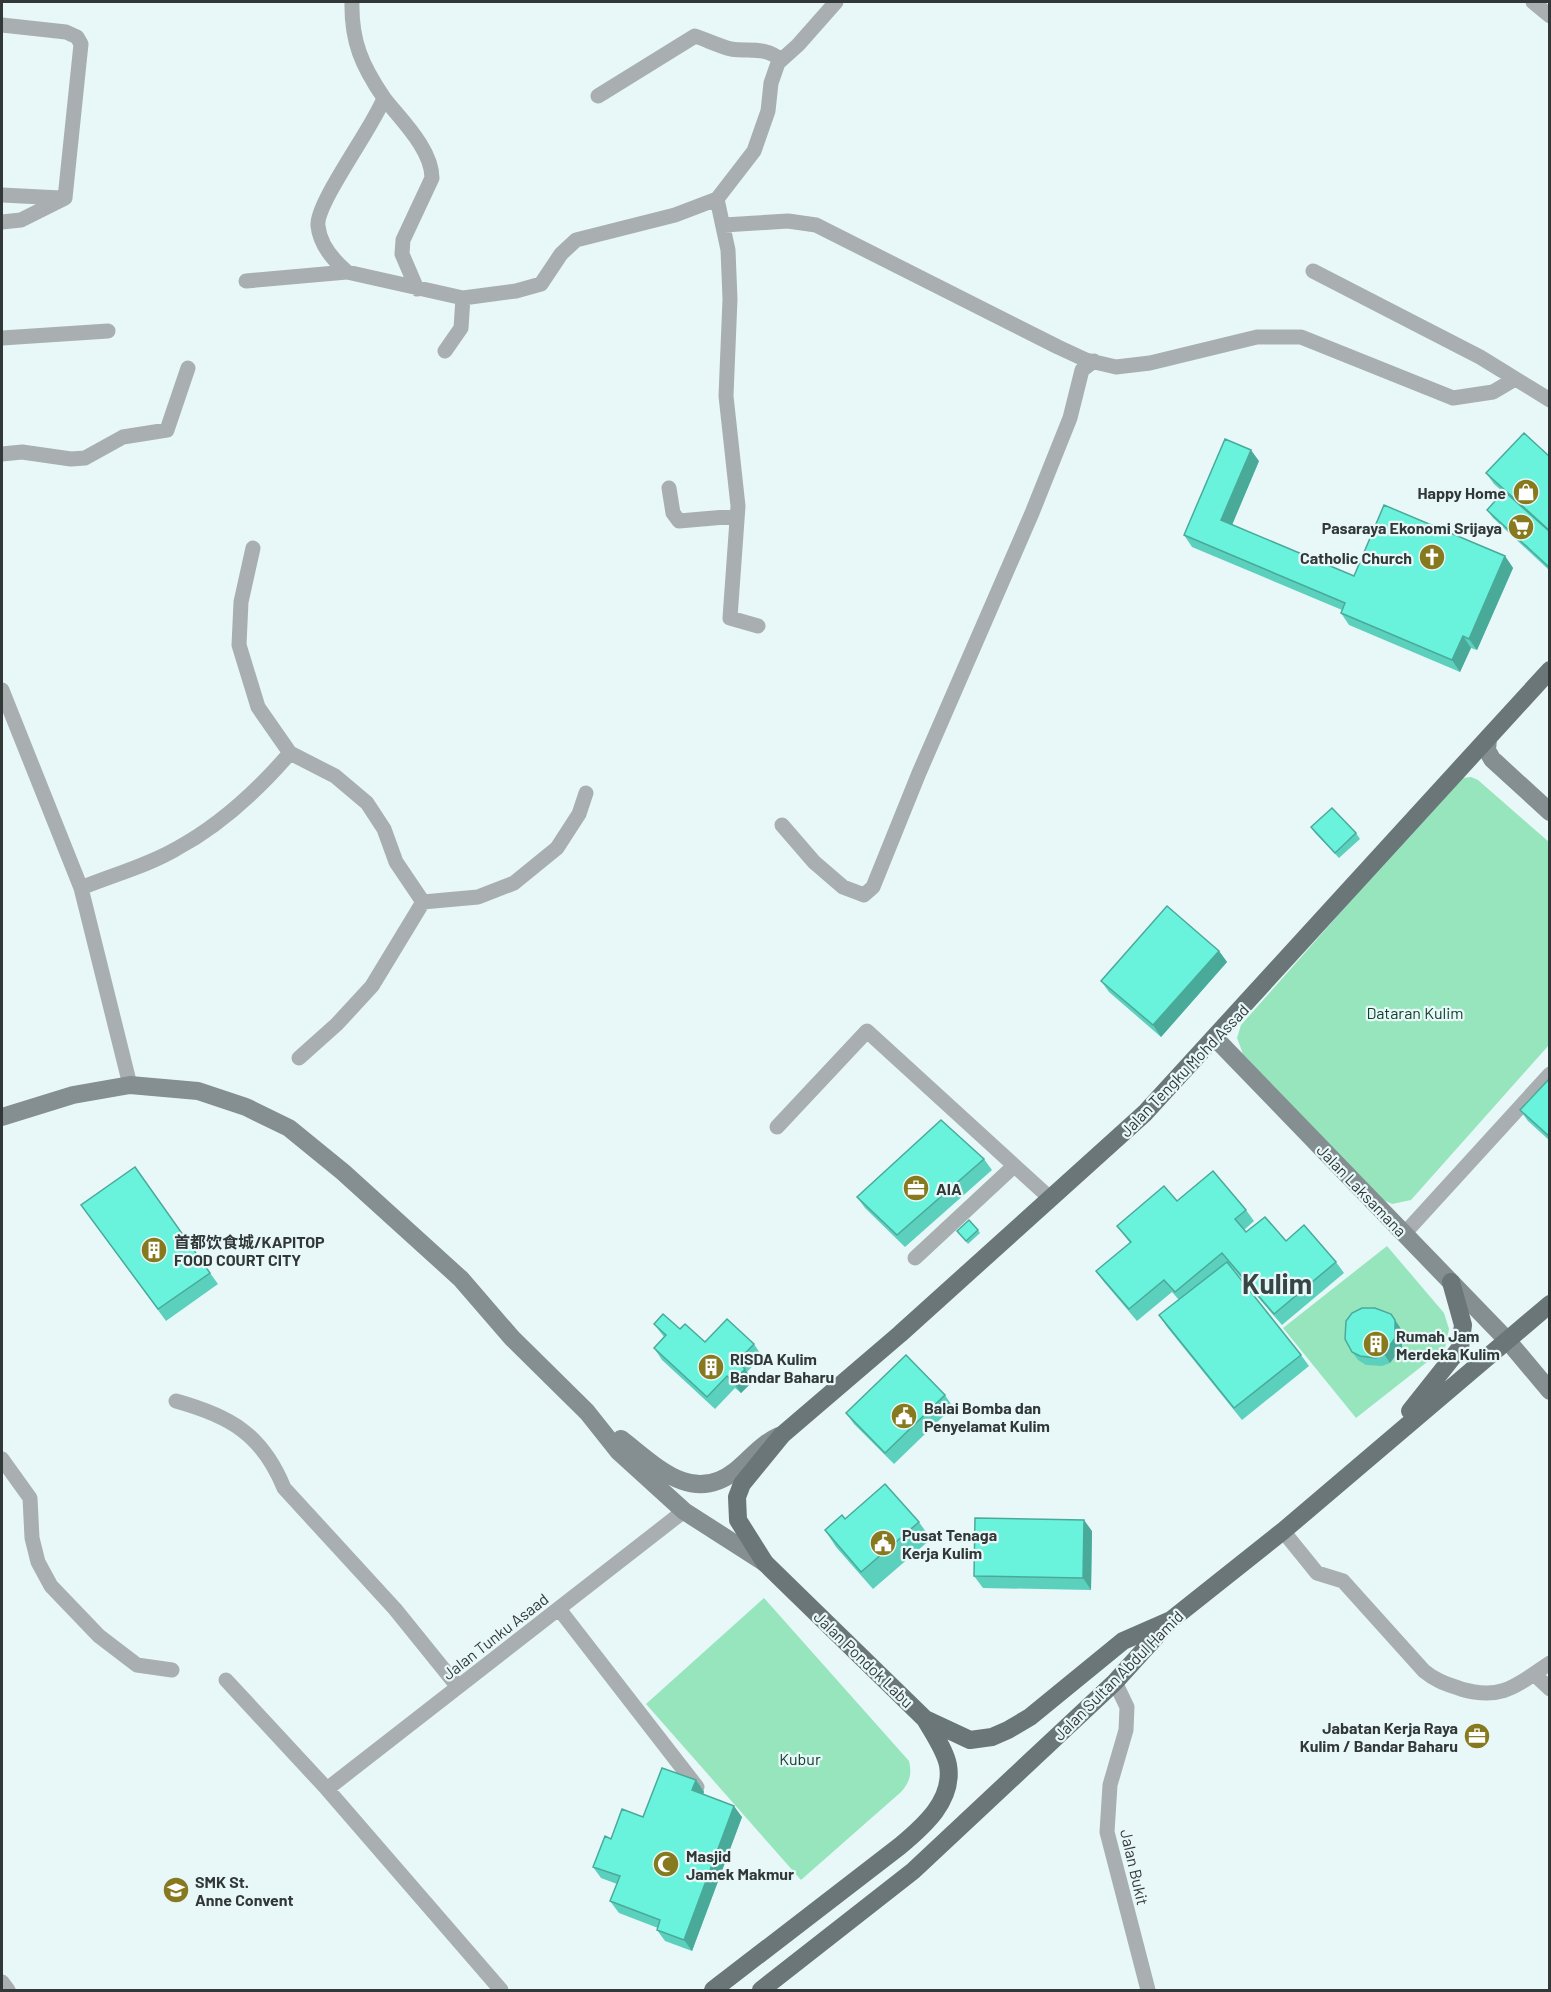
<svg xmlns="http://www.w3.org/2000/svg" width="1551" height="1992" viewBox="0 0 1551 1992" font-family="Barlow,'Noto Sans SC',sans-serif">
	<style>
		.green { fill: #97e5bc }
		.lines { fill: none; stroke-linecap: round; stroke-linejoin: round }
		.street { stroke: #a9afb1; stroke-width: 15 }
		.secondary { stroke: #858e90; stroke-width: 18 }
		.primary { stroke: #6b7679; stroke-width: 18 }
		.wall { fill: #5bd1bd }
		.shaded-wall { fill: #4aaa9a }
		.building { fill: #6af3dc; stroke: #4aaa9a; stroke-width: 1.5 }
		.labels { text-anchor: middle; dominant-baseline: central; stroke-width: 4.5; stroke-linejoin: round; paint-order: stroke }
		.poi-label { font-size: 16px; font-weight: bold; fill: #323838; stroke: #e8f8f8; text-anchor: start }
		.park-label { font-size: 16px; fill: #12402b; stroke: #e8f8f8 }
		.street-label { font-size: 16px; fill: #323838; stroke: #e8f8f8 }
		.town-label { font-size: 28px; font-weight: bold; fill: #384545; stroke: #e8f8f8 }
	</style>
	<rect width="100%" height="100%" fill="#e8f8f8"/>
	<path class="green" d="M1471 777 1478 780 1549 842V1045L1411 1200 1392 1204 1381 1199 1243 1054 1237 1038 1241 1025 1454 784 1462 778Z
		M1387 1246 1444 1313 1449 1329 1445 1348 1356 1418 1283 1328Z
		M764 1598 909 1761C912 1774 910 1782 901 1792L801 1880 646 1704Z"/>
	<g class="lines">
		<path class="street" d="M1533 2 1550 16
			M2 25 66 32 77 37 81 44 65 198
			M598 96 695 36C707 40 719 46 731 49 750 52 765 46 781 60
			M384 98C401 120 432 149 432 178L403 240 402 254 417 289
			M2 195 61 198
			M717 199 728 250 730 299 726 396 738 506 730 618 758 626
			M2 222 21 220 65 198
			M724 225 788 221 816 225 1058 347 1086 360 1116 367 1150 363 1257 337H1301L1453 398 1493 392 1515 379
			M1313 271 1480 357 1550 400
			M347 272C333 260 320 245 318 226 315 204 374 126 384 98 362 66 351 41 352 2
			M246 281 347 272 463 298 516 291 541 284 561 254 576 240 675 215 717 199 754 151 768 111 771 83 778 63 798 45 836 2
			M2 338 108 331
			M445 351 461 328 463 298
			M2 454 22 452 71 459 85 458 123 437 167 430 188 368
			M669 488 673 513 679 521 737 516
			M253 548 241 602 239 645 258 707 290 753 335 776 367 803 384 829 396 862 423 902 372 986 337 1024 299 1058
			M2 690 81 888 130 1085
			M782 825 814 862 843 887 864 895 873 887 919 773 1032 513 1070 418 1082 370 1094 361
			M81 888C112 875 147 866 176 849 219 826 258 790 290 753
			M423 902 478 897 514 883 557 848 579 814 586 793
			M777 1127 867 1031 1051 1199
			M1404 1234 1550 1074
			M915 1258 1014 1166
			M176 1401C230 1416 262 1434 284 1488L395 1609 458 1687
			M2 1459 30 1498 32 1538 38 1562 51 1586 99 1636 137 1665 172 1670
			M1283 1531 1317 1573 1343 1581 1424 1671C1436 1681 1447 1684 1461 1689 1502 1701 1517 1685 1550 1663
			M559 1609 697 1787
			M1534 1674 1550 1689
			M226 1680 327 1789 501 1990
			M1115 1682 1127 1707 1126 1730 1110 1785 1107 1832 1148 1990
			M327 1789 684 1511
			M2 1982 8 1990"/>
		<path class="secondary" d="M1488 738 1487 750 1492 759 1550 812
			M1216 1039 1508 1341 1550 1391
			M2 1117 73 1095 130 1085 198 1091 246 1107 289 1128 343 1172 461 1279 512 1338 587 1412 618 1451 684 1511 765 1563
			M621 1439C656 1466 692 1505 735 1471 750 1459 761 1444 779 1436"/>
		<path class="primary" d="M1410 1411 1460 1348 1463 1325 1451 1282
			M1171 1620 1123 1641 1030 1717 1008 1730 992 1737 970 1740 925 1719 765 1563 738 1520 737 1497 742 1484 782 1435 900 1334 1145 1113 1550 670
			M713 1990 900 1846C924 1826 954 1800 948 1765 945 1750 933 1733 925 1719
			M761 1990 913 1871 1115 1682 1171 1620 1283 1531 1550 1304"/>
	</g>
	<path class="wall" d="M1550 457V571L1493 518 1487 510 1503 492 1494 484 1486 473Z
		M1259 461 1232 525 1354 576 1505 556 1513 568 1477 650 1471 648 1460 672 1349 625 1341 613 1342 610 1192 547 1184 535Z
		M1311 827 1356 833 1360 839 1339 858 1315 833Z
		M1219 951 1227 962 1161 1037 1109 992 1101 981Z
		M1550 1078V1141L1528 1121 1520 1110Z
		M984 1159 992 1170 905 1247 865 1208 857 1197Z
		M1177 1201 1246 1210 1254 1221 1244 1230 1246 1232 1286 1241 1336 1262 1344 1273 1282 1325 1230 1265H1229L1301 1355 1309 1366 1242 1420 1167 1327 1159 1315 1179 1300 1172 1292 1137 1321 1104 1282 1096 1271 1130 1243 1117 1226Z
		M89 1216 210 1273 218 1284 166 1321Z
		M978 1230 980 1233 968 1244 957 1231Z
		M1391 1314 1401 1329 1402 1347 1390 1363 1382 1366 1366 1365 1358 1360 1352 1352Z
		M654 1324 705 1342 754 1344 762 1356 747 1372 753 1381 741 1393 735 1388 715 1409 662 1360 654 1348 664 1337Z
		M945 1395 953 1407 894 1464 854 1424 846 1413Z
		M845 1519 919 1522 931 1539 873 1589 836 1547 825 1530Z
		M1092 1531 1091 1590 983 1588 974 1576Z
		M696 1780 704 1792 703 1794 742 1817 692 1951 665 1941 657 1930 658 1928 619 1913 610 1901 617 1884 601 1878 593 1867 611 1839Z"/>
	<path class="shaded-wall" d="M1251 450 1259 461 1229 532 1221 520Z
		M1505 556 1513 568 1477 650 1469 639Z
		M1463 636 1471 648 1460 672 1452 660Z
		M1219 951 1227 962 1161 1037 1153 1025Z
		M1395 1320 1401 1329 1402 1347 1390 1363 1384 1354Z
		M745 1369 753 1381 741 1393 733 1382Z
		M1084 1520 1092 1531 1091 1590 1083 1578Z
		M696 1780 704 1792 700 1802 692 1790Z
		M734 1806 742 1817 692 1951 684 1940Z"/>
	<path class="building" d="M1524 433 1550 457V531L1486 473Z
		M1225 439 1251 450 1221 520 1354 576 1384 505 1505 556 1469 639 1463 636 1452 660 1341 613 1345 603 1184 535Z
		M1504 491 1550 532V568L1487 510Z
		M1332 808 1356 833 1335 853 1311 827Z
		M1167 906 1219 951 1153 1025 1101 981Z
		M1550 1078V1137L1520 1110Z
		M941 1120 984 1159 897 1235 857 1197Z
		M135 1167 210 1273 158 1309 81 1205Z
		M1213 1171 1246 1210 1235 1219 1246 1232 1265 1217 1286 1241 1304 1225 1336 1262 1274 1314 1222 1253 1175 1292 1164 1280 1129 1309 1096 1271 1131 1242 1117 1226 1164 1186 1177 1201Z
		M969 1220 978 1230 966 1241 957 1231Z
		M1227 1262 1301 1355 1234 1408 1159 1315Z
		M1362 1308H1375L1391 1314 1395 1320V1338L1384 1354 1376 1358 1360 1356 1352 1352 1345 1339 1346 1321 1352 1313Z
		M663 1314 680 1329 685 1324 705 1342 727 1319 754 1344 737 1362 745 1369 733 1382 727 1376 707 1397 654 1348 666 1335 654 1324Z
		M906 1355 945 1395 885 1453 846 1413Z
		M885 1484 919 1522 861 1572 825 1530 842 1515 845 1519Z
		M975 1518 1084 1520 1083 1578 974 1576Z
		M662 1768 696 1780 692 1790 734 1806 684 1940 657 1930 660 1920 610 1901 620 1876 593 1867 605 1836 611 1839 622 1809 643 1817Z"/>
	<defs>
		<symbol id="shop-disc" viewBox="-11 -11 22 22"><circle r="9.5" fill="#86791e" stroke="#e8f8f8"/><path d="M-5-2.5h2.3a2.7 3.5 0 0 1 5.4 0H5L5.5 6h-11ZM-1.5-2.5h3a1.5 2.3 0 0 0-3 0Z" fill="#fff"/></symbol>
		<symbol id="supermarket-disc" viewBox="-11 -11 22 22"><circle r="9.5" fill="#86791e" stroke="#e8f8f8"/><path d="M-6-5.5h2.5l.6 2H6L4.5 2H-2.5L-4.4-4H-6ZM-1.5 3.2a1.3 1.3 0 1 0 .1 0ZM3 3.2a1.3 1.3 0 1 0 .1 0Z" fill="#fff"/></symbol>
		<symbol id="church-disc" viewBox="-11 -11 22 22"><circle r="9.5" fill="#86791e" stroke="#e8f8f8"/><path d="M-1.2-6h2.4v3.5h3.3v2.4h-3.3V6h-2.4V-.1h-3.3v-2.4h3.3Z" fill="#fff"/></symbol>
		<symbol id="office-disc" viewBox="-11 -11 22 22"><circle r="9.5" fill="#86791e" stroke="#e8f8f8"/><path d="M-6-3h4V-5.5h4V-3h4V5H-6ZM-1-4.5V-3h2v-1.5ZM-6 0V1H6V0Z" fill="#fff"/></symbol>
		<symbol id="building-disc" viewBox="-11 -11 22 22"><circle r="9.5" fill="#86791e" stroke="#e8f8f8"/><path d="M-4-6H4V6H1V3H-1V6H-4ZM-2.5-4.3h1.7v1.8h-1.7ZM.8-4.3h1.7v1.8H.8ZM-2.5-1h1.7V.8h-1.7ZM.8-1h1.7V.8H.8Z" fill="#fff"/></symbol>
		<symbol id="civic-disc" viewBox="-11 -11 22 22"><circle r="9.5" fill="#86791e" stroke="#e8f8f8"/><path d="M-.6-6.5H3V-4.5H.6V-3L4-1V1h2V6H-6V1h2V-1L-.6-3ZM-1.2 2.5V6h2.4V2.5Z" fill="#fff"/></symbol>
		<symbol id="mosque-disc" viewBox="-11 -11 22 22"><circle r="9.5" fill="#86791e" stroke="#e8f8f8"/><path d="M3.5-4.9A6 6 0 1 0 3.5 4.9A5 5 0 1 1 3.5-4.9Z" fill="#fff"/></symbol>
		<symbol id="school-disc" viewBox="-11 -11 22 22"><circle r="9.5" fill="#86791e" stroke="#e8f8f8"/><path d="M0-5L7-2L0 1L-7-2ZM-4 1L0 2.5L4 1V4Q0 6-4 4Z" fill="#fff"/></symbol>
	</defs>
	<g fill-rule="evenodd">
		<use href="#shop-disc" x="1511" y="477" width="30" height="30"/>
		<use href="#supermarket-disc" x="1506" y="512" width="30" height="30"/>
		<use href="#church-disc" x="1417" y="542" width="30" height="30"/>
		<use href="#office-disc" x="901" y="1173" width="30" height="30"/>
		<use href="#building-disc" x="139" y="1235" width="30" height="30"/>
		<use href="#building-disc" x="1361" y="1329" width="30" height="30"/>
		<use href="#building-disc" x="696" y="1352" width="30" height="30"/>
		<use href="#civic-disc" x="889" y="1401" width="30" height="30"/>
		<use href="#civic-disc" x="868" y="1528" width="30" height="30"/>
		<use href="#office-disc" x="1462" y="1721" width="30" height="30"/>
		<use href="#mosque-disc" x="651" y="1849" width="30" height="30"/>
		<use href="#school-disc" x="161" y="1875" width="30" height="30"/>
	</g>
	<g class="labels">
		<g class="poi-label">
			<text x="1506" y="492" text-anchor="end">Happy Home</text>
			<text x="1502" y="527" text-anchor="end">Pasaraya Ekonomi Srijaya</text>
			<text x="1412" y="557" text-anchor="end">Catholic Church</text>
			<text x="936" y="1188">AIA</text>
			<text x="174" y="1241">首都饮食城/KAPITOP<tspan x="174" dy="18">FOOD COURT CITY</tspan></text>
			<text x="1396" y="1335">Rumah Jam<tspan x="1396" dy="18">Merdeka Kulim</tspan></text>
			<text x="730" y="1358">RISDA Kulim<tspan x="730" dy="18">Bandar Baharu</tspan></text>
			<text x="924" y="1407">Balai Bomba dan<tspan x="924" dy="18">Penyelamat Kulim</tspan></text>
			<text x="902" y="1534">Pusat Tenaga<tspan x="902" dy="18">Kerja Kulim</tspan></text>
			<text x="1458" y="1727" text-anchor="end">Jabatan Kerja Raya<tspan x="1458" dy="18">Kulim / Bandar Baharu</tspan></text>
			<text x="686" y="1855">Masjid<tspan x="686" dy="18">Jamek Makmur</tspan></text>
			<text x="195" y="1881">SMK St.<tspan x="195" dy="18">Anne Convent</tspan></text>
		</g>
		<g class="park-label">
			<text x="1415" y="1012">Dataran Kulim</text>
			<text x="800" y="1758">Kubur</text>
		</g>
		<g class="street-label">
			<text transform="translate(1184 1070) rotate(-46)">Jalan Tengku Mohd Assad</text>
			<text transform="translate(1362 1190) rotate(46)">Jalan Laksamana</text>
			<text transform="translate(495 1636) rotate(-38)">Jalan Tunku Asaad</text>
			<text transform="translate(864 1659) rotate(44)">Jalan Pondok Labu</text>
			<text transform="translate(1118 1675) rotate(-45)">Jalan Sultan Abdul Hamid</text>
			<text transform="translate(1135 1867) rotate(77)">Jalan Bukit</text>
		</g>
		<g class="town-label">
			<text x="1277" y="1283">Kulim</text>
		</g>
	</g>
	<rect width="1551" height="1992" fill="none" stroke="#323838" stroke-width="6"/>
</svg>
